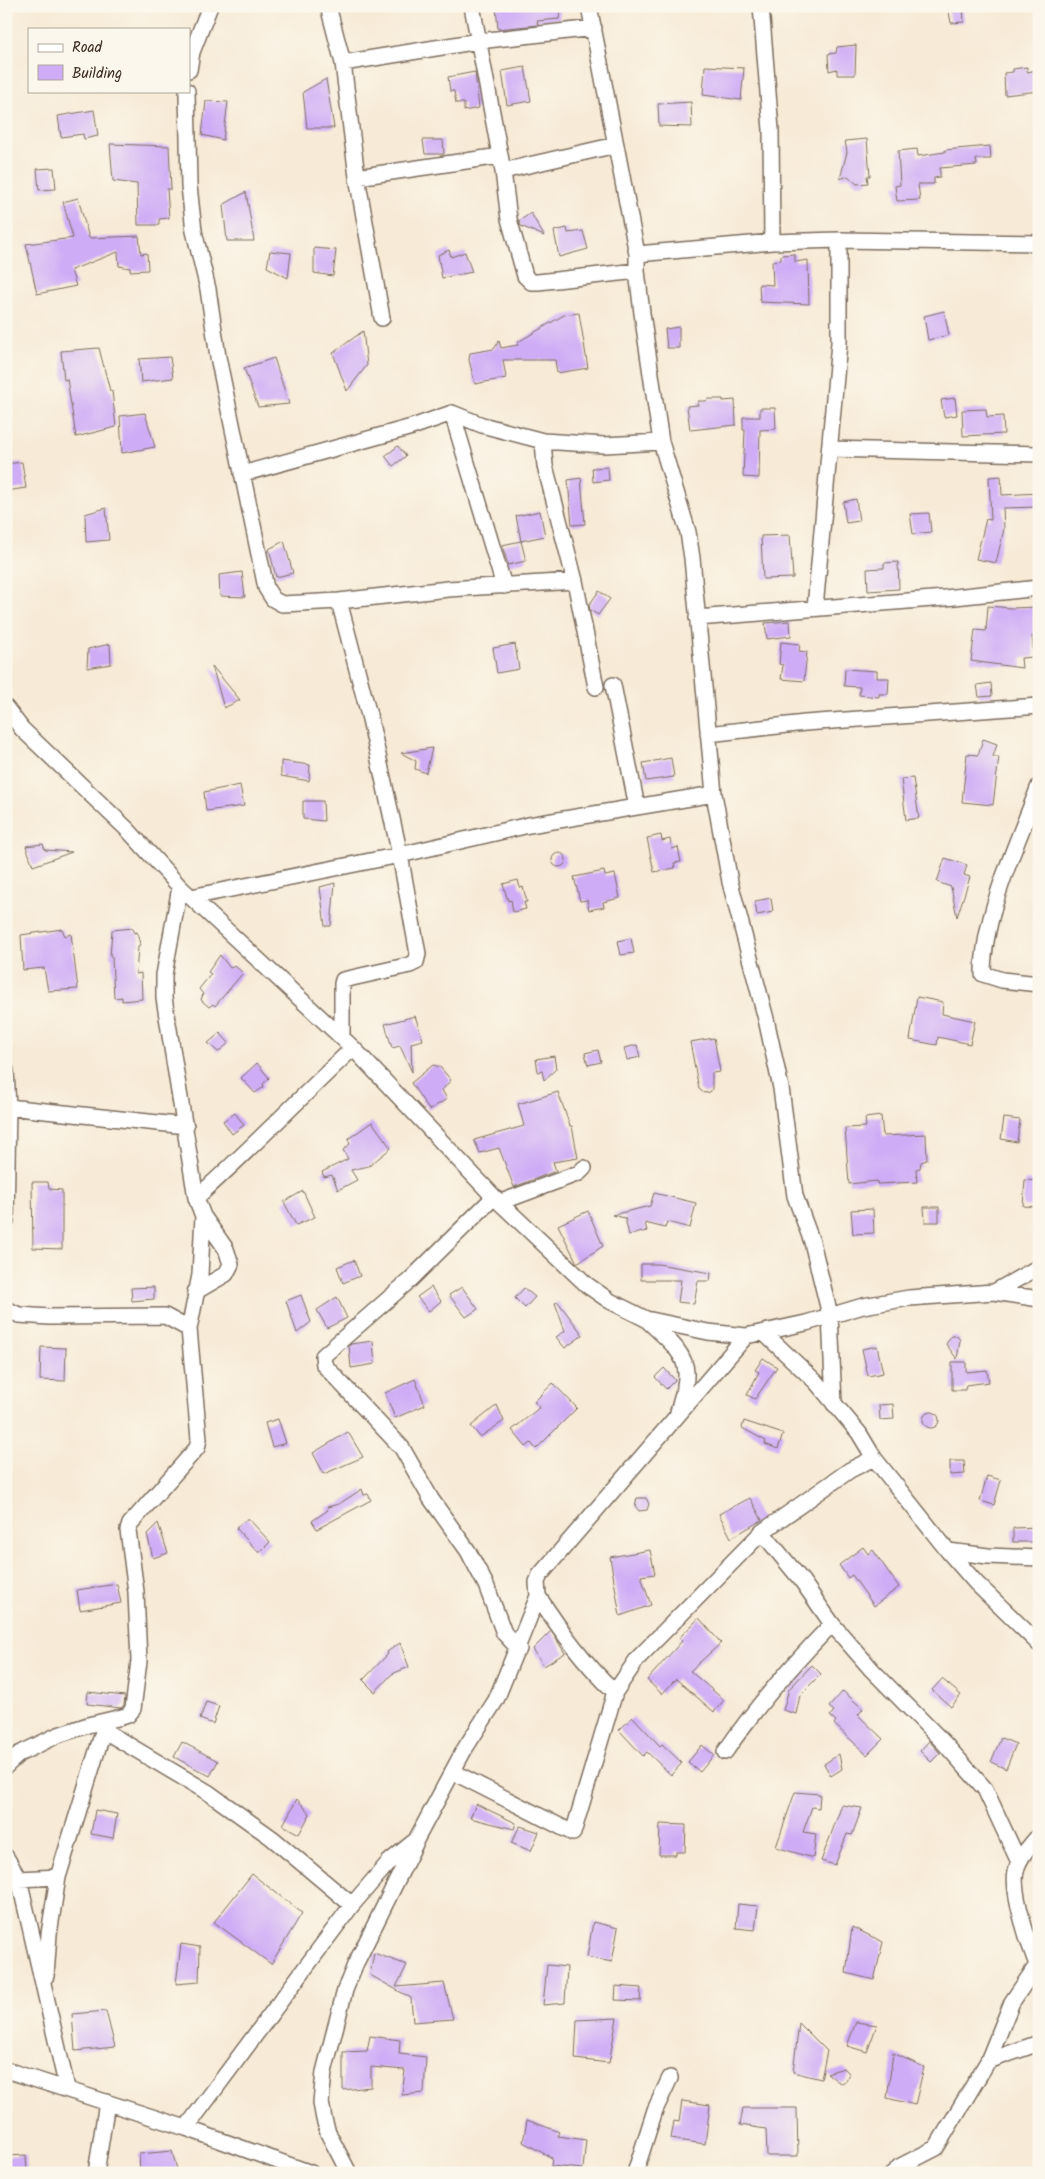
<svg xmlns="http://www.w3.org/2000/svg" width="1045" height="2179" viewBox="0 0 1045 2179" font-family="Kalam,sans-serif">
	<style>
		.building { fill: #ceacf6 }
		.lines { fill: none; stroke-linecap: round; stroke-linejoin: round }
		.street-casing { stroke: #7d6d5e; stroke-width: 18 }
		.street { stroke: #fff; stroke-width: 15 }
	</style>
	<rect width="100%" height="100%" fill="#fbf7ec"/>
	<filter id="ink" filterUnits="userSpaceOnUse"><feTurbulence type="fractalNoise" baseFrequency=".02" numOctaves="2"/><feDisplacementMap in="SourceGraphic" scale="10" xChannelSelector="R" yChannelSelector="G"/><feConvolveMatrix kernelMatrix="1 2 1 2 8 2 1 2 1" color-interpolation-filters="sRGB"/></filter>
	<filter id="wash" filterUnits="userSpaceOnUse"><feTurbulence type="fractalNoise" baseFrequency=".0096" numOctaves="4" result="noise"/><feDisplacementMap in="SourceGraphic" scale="20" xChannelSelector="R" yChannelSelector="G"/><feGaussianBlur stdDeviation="1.12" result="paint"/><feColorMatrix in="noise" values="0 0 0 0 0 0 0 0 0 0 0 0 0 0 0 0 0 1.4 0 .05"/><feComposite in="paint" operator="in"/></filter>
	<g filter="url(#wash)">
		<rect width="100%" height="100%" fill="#f7ead6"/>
		<g id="blocks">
			<path class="building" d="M561 6 559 19 537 21 538 25 498 29 496 7Z
				M948 6H963L964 22 951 23Z
				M856 45 855 75H837V69L829 71 828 54 836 53 837 47Z
				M705 66 744 68 741 100 703 95Z
				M525 67 531 101 507 105 502 71Z
				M1027 67V72L1037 70 1039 91 1005 95 1004 73 1013 72V69Z
				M475 72 479 108 464 111V103H456L454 91H450L448 77Z
				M326 79 334 128H307L303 92Z
				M206 101 228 102 223 140 202 135Z
				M691 102 692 127 659 126 658 104Z
				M94 110 98 136 84 139 83 134 61 137 58 116Z
				M867 139 870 176H867L868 183 857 184 848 176 840 179 847 152 845 141Z
				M423 140H443L444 154H425Z
				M110 144 169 146 171 189H167L169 218 159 219V225H138L137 184 113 181Z
				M990 146 991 159H976L977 165 940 168V177L934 178V184H918L920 200 897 201 895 186 900 185 898 151 917 149 918 156 945 152V150Z
				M54 168 56 189 39 190 37 169Z
				M246 192 254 241H227L223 205Z
				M78 198 89 238 139 236 141 254 147 253 148 270 130 271V268L119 266 118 252 71 270 76 286 37 294 26 244 73 238 63 202Z
				M531 213 544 236 521 226 519 221Z
				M567 228 568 233 583 231 588 249 559 257 554 231Z
				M314 248 336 250 333 276 314 273Z
				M449 250 451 257 465 252 472 272 442 278 438 255Z
				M270 251 291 253 288 278 267 267Z
				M795 254V262L808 260 809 304 760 302 759 284 773 285 772 261 781 260V255Z
				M944 311 949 335 928 340 924 316Z
				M579 313 588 368 557 373 555 360H503L506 378 475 384 469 360 470 353 494 349 499 341 501 348 518 345V342L564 315Z
				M679 327V348H667L665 329Z
				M363 331 367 365 347 391 333 353Z
				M99 348 110 391H112L116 427 76 437 67 379 64 380 61 351Z
				M170 357 173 378 141 382 139 359Z
				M274 358 289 404 258 407 244 368Z
				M955 398 957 415 944 417 941 400Z
				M708 399H723V401L735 400 736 425 690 430 687 406 698 405V401H706Z
				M760 408H775L776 429 760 430 759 478 743 477 745 430H743V417H760Z
				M986 409 987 417 1003 416 1004 434 963 436 962 410Z
				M145 413 155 447 122 453 120 416Z
				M398 446 406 456 393 466 385 456Z
				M22 462 26 488 6 491V464Z
				M608 467 609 480 593 482 592 468Z
				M1001 476 1002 495 1039 493V507L1003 508 1004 529 996 563 976 559 986 519 991 520 989 477Z
				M581 478 585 524 572 525 568 480Z
				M856 499 859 521 846 523 843 502Z
				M106 508 109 540 86 542 85 514Z
				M540 511 545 536 521 541 516 516Z
				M929 513 931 532 913 534 910 514Z
				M790 535 793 578 763 579 761 536Z
				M284 541 293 573 276 577 269 549Z
				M521 541 526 561 508 565 502 545Z
				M898 562 899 589 868 591 867 569 884 568V563Z
				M242 572 245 597 220 596 219 575Z
				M599 591 610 599 598 615 590 610 589 605Z
				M988 606 1011 608 1039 607V636H1032L1034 657 1021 658 1022 668 971 661 975 630 986 631Z
				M790 621 791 636 767 639 765 623Z
				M781 642 800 644 799 651 807 652 804 681 781 679 783 665 779 664Z
				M110 644 111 664 87 668 88 649Z
				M515 644 519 669 497 673 493 648Z
				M212 666 240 700 224 708Z
				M845 669 877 671V678H889L888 694H879V697L859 695 860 687 844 686Z
				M991 683 992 696 979 697 977 685Z
				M983 739 997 744 993 757H999L993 805 962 802 967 754 978 755Z
				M432 748 426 773 415 769 416 761 401 753Z
				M671 758 674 777 646 781 643 763Z
				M281 761 310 765 309 781 281 776Z
				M913 778 919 818 906 820 901 779Z
				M240 785 244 806 206 811 204 792Z
				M303 801H323L324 821 303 819Z
				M661 835 662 841 670 839 672 849 678 847 681 862 674 863 675 868 654 872 647 838Z
				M43 844 45 850 72 852 33 866 26 846Z
				M552 860a7 7 0 1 1 14 0a7 7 0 1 1-14 0Z
				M945 858 967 865 964 875 970 877 957 917 951 887 937 882Z
				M604 871 605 876 615 874 620 898 603 902 604 907 589 910 587 900 580 901 574 877Z
				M518 880 520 888 523 887 527 902H524L526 909 513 912 511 900 508 901 503 884Z
				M335 883 331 926H325L320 887Z
				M771 898 773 912 757 915 755 901Z
				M133 928 134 933 137 932 140 944 138 947 136 974 141 973 142 999 122 1001V997L114 998 112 957H110L112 930Z
				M62 929 65 936 71 934 78 989 48 991 44 968 23 970 21 935Z
				M631 938 634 953 621 955 618 941Z
				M220 955 230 968 235 966 243 973 215 1006 213 1004 209 1007 201 1000 203 994 199 989 211 974 208 972Z
				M917 997 943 1002 942 1014 975 1021 970 1044 938 1037 937 1045 910 1040Z
				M415 1016 423 1040 411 1043 412 1072 400 1046 392 1048 385 1024Z
				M220 1033 229 1043 218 1052 208 1043Z
				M714 1038 720 1072 712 1073V1089L710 1092 704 1093 699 1089 690 1042Z
				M637 1045 640 1057 627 1060 624 1048Z
				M598 1050 601 1062 588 1065 585 1053Z
				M554 1056 556 1069 544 1080 542 1071 538 1072 536 1059Z
				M257 1063 269 1078 263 1084 264 1087 255 1093 241 1078Z
				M433 1065 440 1067 451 1080 442 1090 447 1099 429 1110 411 1083Z
				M558 1092 570 1126H572L578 1158 553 1162 556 1171 514 1187 499 1148 480 1153 474 1140 524 1126 518 1104Z
				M235 1113 244 1125 232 1134 223 1121Z
				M881 1116 883 1136 926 1134 927 1160 921 1162 920 1168 916 1169 917 1182 877 1184V1181L849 1184 845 1128 866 1127 865 1118Z
				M1004 1118 1020 1120 1017 1142 1001 1139Z
				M372 1122 391 1148 369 1166 351 1170 357 1180 338 1190 332 1175 324 1177 322 1172 348 1159 343 1150 350 1144 348 1139Z
				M1025 1180 1039 1181V1207L1023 1206Z
				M32 1182H48L49 1189 62 1190V1249L33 1248Z
				M303 1191 315 1217 296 1225 284 1202Z
				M654 1193 696 1203 690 1228 667 1222 665 1228 645 1223 647 1231 629 1235 625 1218 612 1215 650 1206Z
				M924 1207H939V1222H925Z
				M873 1209 874 1233 853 1234 851 1210Z
				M588 1211 603 1246 577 1263 558 1225Z
				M354 1260 360 1276 343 1283 337 1267Z
				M641 1264H658L711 1273 710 1281H698L694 1304 678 1302 681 1280H641Z
				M154 1287V1299L132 1301 131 1288Z
				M431 1287 441 1301 429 1311 417 1297Z
				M462 1287 478 1309 466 1317 449 1295Z
				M524 1288 535 1297 525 1308 515 1298Z
				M301 1295 311 1322 297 1333 286 1301Z
				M337 1297 347 1318 327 1328 317 1310Z
				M558 1302 583 1335 565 1348 556 1337 565 1331 555 1303Z
				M951 1336H957L960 1340 957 1359 946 1344Z
				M373 1341 375 1364 351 1368 349 1346 351 1344Z
				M877 1346 883 1373 868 1376 862 1349Z
				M41 1347 66 1348 65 1381 40 1380Z
				M763 1358 777 1367 755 1399 747 1395 759 1372 755 1370Z
				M952 1362H966V1372L987 1370 989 1382 966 1385 965 1390H952Z
				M664 1368 675 1380 666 1389 655 1377Z
				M415 1379 425 1405 395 1418 385 1393Z
				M553 1383 577 1408 536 1449 531 1443 526 1447 512 1430 540 1407 534 1402Z
				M893 1404 894 1419 880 1420 879 1405Z
				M497 1405 504 1421 480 1437 471 1426Z
				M923 1420a8 8 0 1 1 16 0a8 8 0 1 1-16 0Z
				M278 1419 286 1443 272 1447 265 1423Z
				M744 1421 783 1434 778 1449 765 1444 766 1441 742 1428Z
				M348 1432 363 1457 324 1474 313 1453Z
				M950 1461H964L965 1474 950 1475Z
				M987 1476 1001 1480 994 1505 980 1501Z
				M362 1489 364 1495 368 1494 371 1500 317 1529 312 1521 328 1510 327 1507 339 1504Z
				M637 1498H646L649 1504 647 1510 639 1511 635 1506Z
				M750 1498 762 1520 731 1538 719 1514Z
				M248 1518 270 1542 259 1553 236 1528Z
				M158 1523 168 1553 153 1558 147 1534Z
				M1039 1527V1542H1013V1528Z
				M863 1547 868 1554 873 1550 899 1587 874 1606 852 1575 848 1578 839 1565Z
				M650 1550 655 1574 641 1576 651 1605 620 1616 610 1557Z
				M117 1584 121 1603 80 1610 77 1590Z
				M699 1618 721 1643 690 1671 724 1700 714 1712 676 1679 662 1694 647 1680 682 1641 679 1638Z
				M551 1631 565 1653 544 1666 533 1649Z
				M400 1643 409 1667 392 1674 375 1692 363 1680 388 1654 387 1652Z
				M812 1665 821 1674 800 1695 796 1714 783 1710 789 1689Z
				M942 1679 961 1695 951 1707 932 1690Z
				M843 1691 863 1709 858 1715 883 1739 867 1755 834 1724 836 1721 830 1716 834 1711 829 1707Z
				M88 1692 125 1696 124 1705 121 1708 87 1704Z
				M206 1702 219 1706 213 1724 200 1719Z
				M633 1717 660 1746 662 1744 682 1763 671 1775 647 1752 643 1756 619 1730Z
				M1001 1738 1016 1744 1006 1769 991 1762Z
				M929 1741 940 1753 931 1762 920 1751Z
				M182 1742 218 1761 210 1776 174 1757Z
				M702 1745 714 1755 700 1772 688 1762Z
				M839 1754 842 1769 831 1776 824 1764Z
				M795 1792 820 1794 819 1808 812 1807 803 1832 816 1834 813 1858 776 1847Z
				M297 1799 310 1814 299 1834 283 1825Z
				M476 1804 516 1823 514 1829 470 1818Z
				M842 1805 862 1808 852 1835 847 1834 835 1865 821 1861Z
				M95 1810 117 1814 113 1838 91 1834Z
				M660 1824 686 1825 685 1852H676V1855H659Z
				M520 1826 539 1832 531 1851 511 1843Z
				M252 1874 302 1913 271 1964 214 1922Z
				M738 1904 758 1906 755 1930 736 1928Z
				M593 1922 618 1928 612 1962 587 1957Z
				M852 1927 883 1942 874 1980 846 1973Z
				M181 1944 200 1947 199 1982 176 1984Z
				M374 1953 407 1965 396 1987 444 1983 453 2019 413 2022 411 1998 370 1975Z
				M547 1965 567 1967 565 2003 543 2005Z
				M616 1986 641 1988 640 2001 615 2000Z
				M106 2011 115 2047 75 2051 72 2014Z
				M617 2018 609 2063 575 2059 577 2020Z
				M856 2022 877 2025 867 2052 847 2046Z
				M799 2023 827 2051 821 2079 793 2072Z
				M370 2036 400 2040 399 2054 426 2057 424 2093 402 2095 405 2070 371 2067V2087L343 2090V2052L367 2051Z
				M893 2053 924 2067 915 2105 887 2098Z
				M844 2068 849 2073V2076L846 2081 844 2082 840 2083 827 2073Z
				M682 2101 710 2105 705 2144 671 2139 674 2121 679 2122Z
				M743 2108H797L798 2156H767L766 2129 740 2125Z
				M527 2120 560 2132 558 2136 586 2140 583 2169 551 2166 552 2158 523 2142Z
				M172 2151 178 2173H140L139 2154Z
				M26 2155 27 2173H6V2156Z"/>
		</g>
	</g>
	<g filter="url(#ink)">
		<use href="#blocks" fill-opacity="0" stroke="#7d6d5e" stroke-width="1"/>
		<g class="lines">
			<defs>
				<path id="street" d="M328 6 343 63 357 177 382 318
					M472 6 503 171 509 219 525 276 531 282H538L637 271
					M589 6 637 254V271L642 313 661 442 688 532 692 558 714 794 730 882 766 1019 781 1088 795 1196 812 1242 830 1315 834 1404
					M761 6 771 130 772 242
					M343 63 479 41 594 28
					M189 70 192 52 210 6
					M187 91 189 186 194 231 208 289 218 357 266 588 273 599 282 604 339 601
					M503 171 616 145
					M357 177 500 156
					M637 254 772 242 839 240 1039 243
					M452 413 504 586
					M543 441 545 466 575 581 596 687
					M830 449 1039 454
					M242 474 412 427 452 413 482 425 543 441 604 445 661 442
					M815 608 839 343V240
					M697 618 945 598 1039 588
					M613 685 637 807
					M6 708 22 729 128 830 180 887 353 1048 494 1197 587 1285 610 1301 646 1319 708 1332 746 1336 806 1323 863 1306 909 1298 994 1292 1039 1299
					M708 734 805 723 1039 706
					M1039 786C1018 842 983 914 983 974L1002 980 1039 984
					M180 887 164 975V998L196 1198 203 1216 226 1249 231 1264 226 1274 195 1292
					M191 897 400 855 529 825 714 794
					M342 1038V984L343 980 410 965 416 962 418 954 400 855 370 719 339 601 448 589 575 581
					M6 1070 8 1107 6 1221
					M8 1107 186 1126
					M494 1197 410 1280 323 1356 324 1365 402 1448 431 1499 468 1551 486 1585 504 1633 519 1649
					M196 1198C250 1150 300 1098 353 1048
					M501 1202 579 1173 584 1168
					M994 1292 1039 1267
					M6 1309 19 1315 49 1317 165 1316 189 1329
					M647 1320C661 1334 686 1351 686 1373 687 1386 681 1400 678 1412
					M764 1333 816 1382 859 1433 874 1458 948 1551 976 1583 1039 1644
					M762 1532 802 1581 832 1624 872 1670 944 1743 985 1789 1019 1862
					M948 1551 988 1556 1039 1558
					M538 1596C561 1631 584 1663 615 1692
					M103 1730 209 1793 272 1838 352 1905
					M725 1752C756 1706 794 1663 832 1624
					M6 1766 19 1754 58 1735 88 1725 122 1717 128 1715 133 1709 139 1661 136 1592 128 1530 130 1524 197 1448 199 1439 189 1329 200 1275 203 1216
					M453 1772 573 1833 615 1692 638 1658 762 1532 850 1470 874 1458
					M1039 1835C1030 1846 1019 1857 1016 1871 1011 1892 1030 1948 1039 1969
					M6 1857 19 1879 67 2088
					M58 1877 106 1722
					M19 1879 58 1877 49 1934 46 1976
					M988 2061 1039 2043
					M6 2070 186 2128 311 2173
					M186 2128 352 1905 389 1862 416 1840 464 1750 496 1700 538 1596 537 1582 540 1575 746 1336
					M96 2173 107 2102
					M349 2173 328 2133 324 2119 321 2103 324 2072 345 1990 355 1965 415 1844
					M635 2173 655 2110 670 2078
					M893 2173 899 2167 936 2148 988 2061 1012 2002 1037 1965"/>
			</defs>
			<use href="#street" class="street-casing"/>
			<use href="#street" class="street"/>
		</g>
	</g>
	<rect width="1045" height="2179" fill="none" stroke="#fbf7ec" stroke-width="25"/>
	<rect x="28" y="28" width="162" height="65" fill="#fbf7ec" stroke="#aea59a"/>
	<rect x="38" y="44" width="25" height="8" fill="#ffffff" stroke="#aea59a"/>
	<text x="72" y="52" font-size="15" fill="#3b2a1e">Road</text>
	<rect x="38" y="65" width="25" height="15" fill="#ceacf6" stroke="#aea59a"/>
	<text x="72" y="78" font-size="15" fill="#3b2a1e">Building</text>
</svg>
